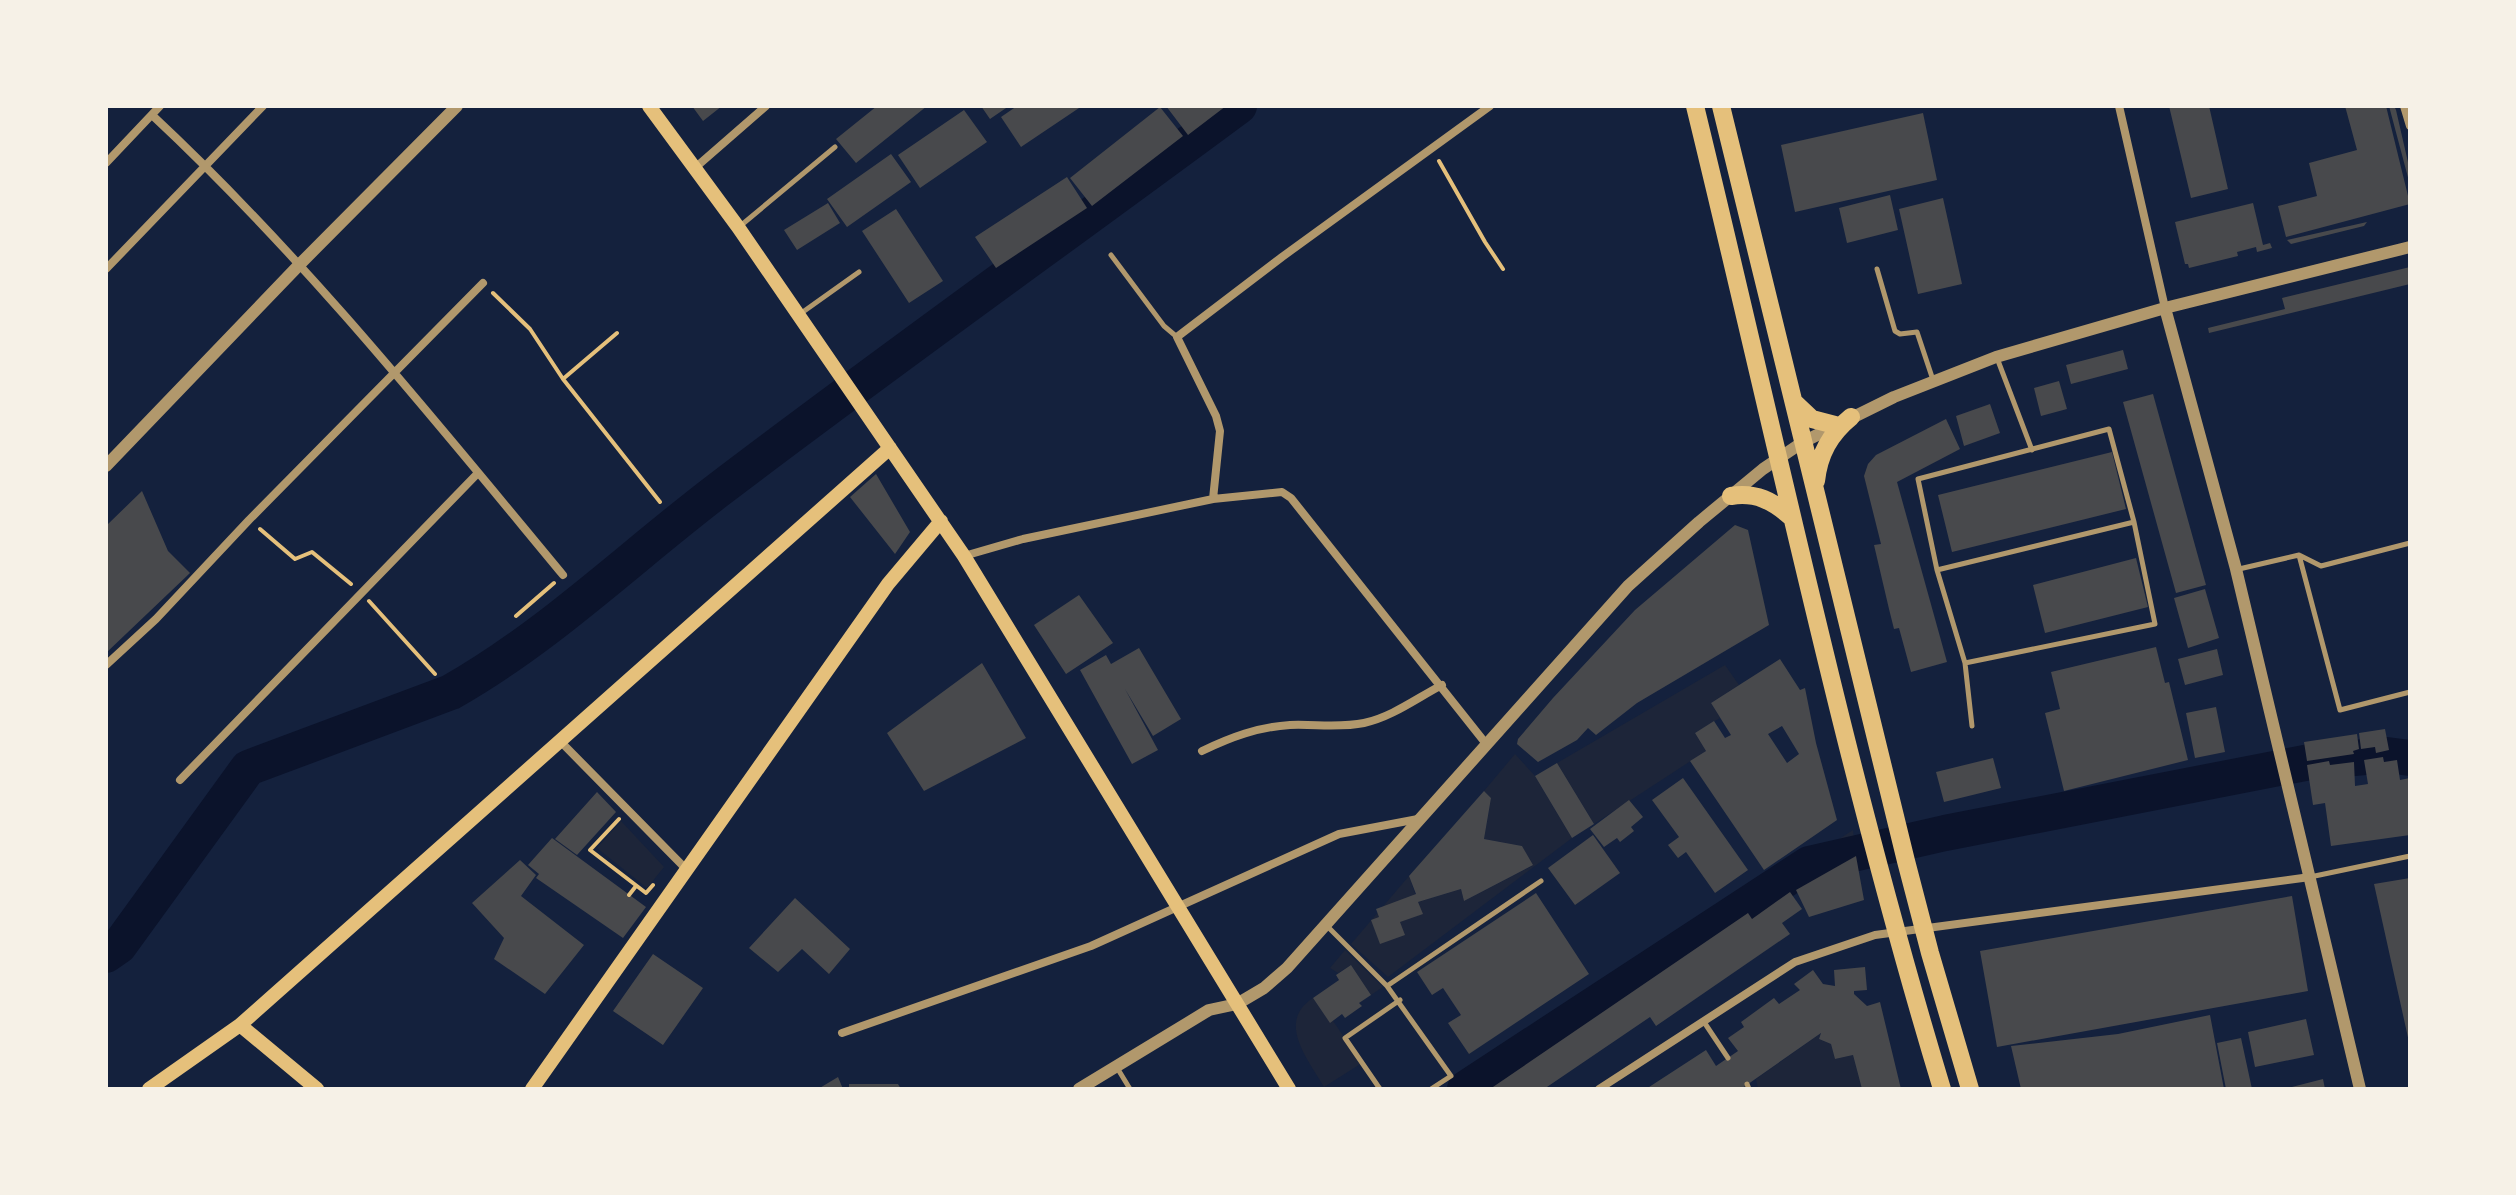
<svg xmlns="http://www.w3.org/2000/svg" width="2516" height="1195" viewBox="0 0 2516 1195" font-family="Signika,sans-serif">
	<style>
		.green { fill: #1d2539 }
		.lines { fill: none; stroke-linecap: round; stroke-linejoin: round }
		.river { stroke: #0b132b; stroke-width: 36 }
		.building { fill: #48494c; fill-rule: evenodd }
		.path { stroke: #e5c07b; stroke-width: 4 }
		.service { stroke: #b1986c; stroke-width: 5 }
		.minor { stroke: #b1986c; stroke-width: 8 }
		.tertiary { stroke: #b1986c; stroke-width: 12 }
		.secondary { stroke: #e5c07b; stroke-width: 14 }
		.trunk { stroke: #e5c07b; stroke-width: 18 }
	</style>
	<rect width="100%" height="100%" fill="#14213d"/>
	<path class="green" d="M1725 665 1739 685 1711 703 1720 718 1695 733 1706 751 1594 824 1557 763Z
		M1515 754 1535 776 1572 838 1388 977 1351 944 1409 876 1418 902 1461 889 1464 901 1532 866 1522 846 1484 839 1491 798 1484 791Z
		M621 821 664 867 647 888 597 848Z
		M1853 830 1856 856 1790 892 1752 919 1747 913 1489 1089H1454Z
		M1345 950 1383 987 1371 995 1351 965 1338 973 1330 968Z
		M1313 998 1330 1022 1333 1021 1362 1063 1324 1087C1308 1059 1276 1022 1313 998Z
		M1821 1033 1819 1039 1831 1044 1835 1059 1853 1055 1862 1089H1758L1756 1079Z"/>
	<g class="lines">
		<path class="river" d="M106 955 119 946 248 768 451 692C548 637 629 558 717 491 889 360 1065 235 1239 106
			M1465 1089 1809 864 1945 833 2310 762 2387 755 2410 758"/>
	</g>
	<path class="building" d="M692 106H722L703 121Z
		M877 106H927L856 163 836 139Z
		M981 106H1009L990 119Z
		M1017 106H1082L1021 147 1001 117Z
		M1166 106H1226L1188 135Z
		M2169 106H2209L2228 189 2191 198Z
		M2345 106H2386L2410 204 2286 237 2278 206 2317 196 2309 163 2357 150Z
		M2389 106H2394L2396 110 2410 171V185Z
		M1160 107 1183 136 1092 206 1070 178Z
		M964 110 987 142 920 188 898 155Z
		M1923 113 1937 180 1795 212 1781 145Z
		M891 154 911 182 847 227 827 199Z
		M1067 177 1087 208 996 268 975 237Z
		M1890 195 1898 230 1847 243 1839 208Z
		M1943 198 1962 284 1918 294 1899 209Z
		M828 203 840 223 797 250 784 230Z
		M2253 203 2263 245 2270 243 2272 248 2257 252 2256 247 2237 252 2238 256 2189 268 2188 264H2185L2175 222Z
		M896 209 943 281 909 303 862 231Z
		M2367 222 2364 226 2291 244 2287 240Z
		M2410 267V284L2209 333 2208 328 2285 309 2282 298Z
		M2123 350 2128 369 2071 384 2066 365Z
		M2059 381 2067 409 2041 416 2034 388Z
		M2153 394 2206 585 2176 593 2123 402Z
		M1990 404 2000 433 1964 446 1956 416Z
		M1946 419 1960 449 1897 482 1947 662 1911 672 1899 628 1894 629 1889 609 1874 545 1881 544 1864 476 1868 464 1876 455Z
		M2112 452 2126 509 1952 552 1938 495Z
		M876 474 910 532 895 554 850 497Z
		M142 491 168 551 190 573 106 653V526Z
		M1735 525 1748 530 1769 625 1637 703 1596 735 1588 728 1577 740 1538 762 1517 744 1518 739 1553 698 1635 610Z
		M2136 558 2148 607 2045 633 2033 585Z
		M2205 589 2219 638 2188 648 2174 598Z
		M1079 595 1113 643 1066 674 1034 625Z
		M2156 647 2165 683 2169 682 2188 760 2064 791 2045 713 2060 709 2051 672Z
		M1139 648 1181 719 1153 736 1125 689 1158 750 1132 764 1080 670 1106 655 1111 664Z
		M2217 649 2223 675 2185 685 2178 659Z
		M1780 659 1800 690 1805 688 1816 743 1837 820 1764 870 1690 761 1706 751 1695 733 1714 721 1725 738 1731 735 1711 703ZM1782 726 1799 754 1787 763 1768 734Z
		M982 663 1026 738 924 791 887 733Z
		M2216 707 2225 752 2195 758 2186 713Z
		M2385 729 2389 750 2376 753 2375 747 2361 749 2359 733Z
		M2357 734 2359 749 2353 751 2354 754 2307 761 2304 742Z
		M2383 757 2384 762 2397 760 2400 780 2410 778V835L2331 846 2325 803 2313 805 2307 765 2329 761 2330 765 2354 762 2355 786 2368 784 2364 760Z
		M1993 758 2001 788 1944 802 1936 772Z
		M1557 763 1594 824 1572 838 1535 776Z
		M1683 778 1748 870 1715 893 1686 852 1678 858 1668 845 1679 837 1652 800Z
		M1484 791 1491 798 1484 839 1522 846 1533 865 1464 901 1461 889 1418 902 1423 914 1400 922 1405 935 1380 944 1371 920 1379 917 1376 909 1416 894 1409 876Z
		M597 792 616 812 577 855 555 839Z
		M1629 800 1643 817 1631 827 1634 831 1620 842 1617 838 1604 847 1590 829Z
		M1593 835 1620 873 1575 905 1548 868Z
		M552 838 646 907 623 938 536 878 539 874 528 865Z
		M1856 856 1864 900 1809 917 1796 890Z
		M520 860 536 875 521 896 584 945 545 994 494 959 504 938 472 903Z
		M2410 878V1042H2409L2374 884Z
		M1790 892 1802 909 1782 923 1790 934 1656 1026 1650 1017 1544 1089H1490L1748 913 1752 919Z
		M1536 893 1589 974 1469 1054 1448 1023 1461 1015 1443 988 1432 995 1417 972Z
		M2292 896 2308 991 1997 1047 1980 951Z
		M795 898 850 949 829 974 802 949 778 972 749 948Z
		M653 954 703 988 663 1045 613 1011Z
		M1351 965 1371 995 1359 1003 1362 1006 1345 1018 1342 1014 1330 1023 1313 998 1339 980 1336 975Z
		M1865 967 1867 990 1854 991V994L1867 1006 1880 1002 1901 1089H1862L1853 1055 1835 1059 1831 1044 1819 1039 1821 1033 1741 1089H1646L1706 1050 1716 1066 1738 1051 1728 1038 1744 1027 1741 1022 1774 998 1779 1004 1800 990 1794 984 1813 970 1823 984 1835 986 1834 970Z
		M2210 1015 2224 1089H2021L2011 1046 2118 1034Z
		M2306 1019 2314 1055 2255 1067 2248 1032Z
		M2241 1038 2252 1089H2226L2217 1043Z
		M838 1077 843 1089H818Z
		M2323 1079 2325 1089H2288V1088Z
		M849 1084H898L901 1089H849Z"/>
	<g class="lines">
		<path class="path" d="M1439 161 1485 242 1503 269
			M493 293 530 329 563 379 660 502
			M563 379 617 333
			M260 529 295 559 312 552 351 584
			M369 601 435 674
			M516 616 554 583
			M619 819 590 850 646 893 653 885
			M629 895 636 886"/>
		<path class="service" d="M739 227 835 147
			M1111 255 1164 326 1177 337
			M1877 269 1895 331 1900 334 1917 332 1933 380
			M800 314 859 272
			M1997 358 2032 450
			M2299 555 2340 710 2410 692
			M2239 569 2299 555 2321 566 2410 543
			M1937 570 2134 522
			M1965 663 2155 624 2134 522 2109 429 1918 479 1937 570 1965 663 1972 726
			M2310 877 2410 856
			M1327 926 1387 986 1541 881
			M1387 986 1451 1076 1431 1089
			M1704 1022 1728 1058
			M1116 1066 1130 1089
			M1747 1084 1749 1089
			M1380 1089 1345 1038 1400 1000"/>
		<path class="minor" d="M2119 106 2165 308
			M2404 106 2410 126
			M152 115C302 255 432 417 563 575
			M106 163 160 106
			M696 167 766 106
			M106 269 263 106
			M1213 499 1220 431 1216 416 1177 337 1282 257 1490 106
			M964 556 1023 539 1213 499 1282 492 1291 498 1487 745
			M106 665 156 619 249 520 483 283
			M561 742 687 870
			M1202 751C1231 737 1258 727 1290 725 1315 724 1340 728 1364 723 1392 717 1417 698 1442 685
			M180 780 478 473
			M842 1033 1091 946 1339 834 1418 819
			M1599 1089 1795 962 1875 935 2310 877"/>
		<path class="tertiary" d="M2165 308 2236 569 2360 1089
			M106 466 300 264 457 106
			M1079 1089 1209 1010 1237 1004 1264 988 1287 968 1628 586 1699 522 1763 469 1803 442 1894 397 1996 357 2165 308 2410 247"/>
		<path class="secondary" d="M649 106 738 227 964 556 1289 1089
			M240 1025 317 1089
			M149 1089 240 1025 890 448
			M532 1089 888 584 941 521"/>
		<path class="trunk" d="M1695 106C1775 434 1844 766 1942 1089
			M1721 106 1906 861 1930 953 1970 1089
			M1794 402 1812 419 1835 425
			M1816 481C1819 454 1830 434 1851 417
			M1731 496C1756 492 1773 501 1791 517"/>
	</g>
	<rect width="2516" height="1195" fill="none" stroke="#f6f1e7" stroke-width="216"/>
</svg>
